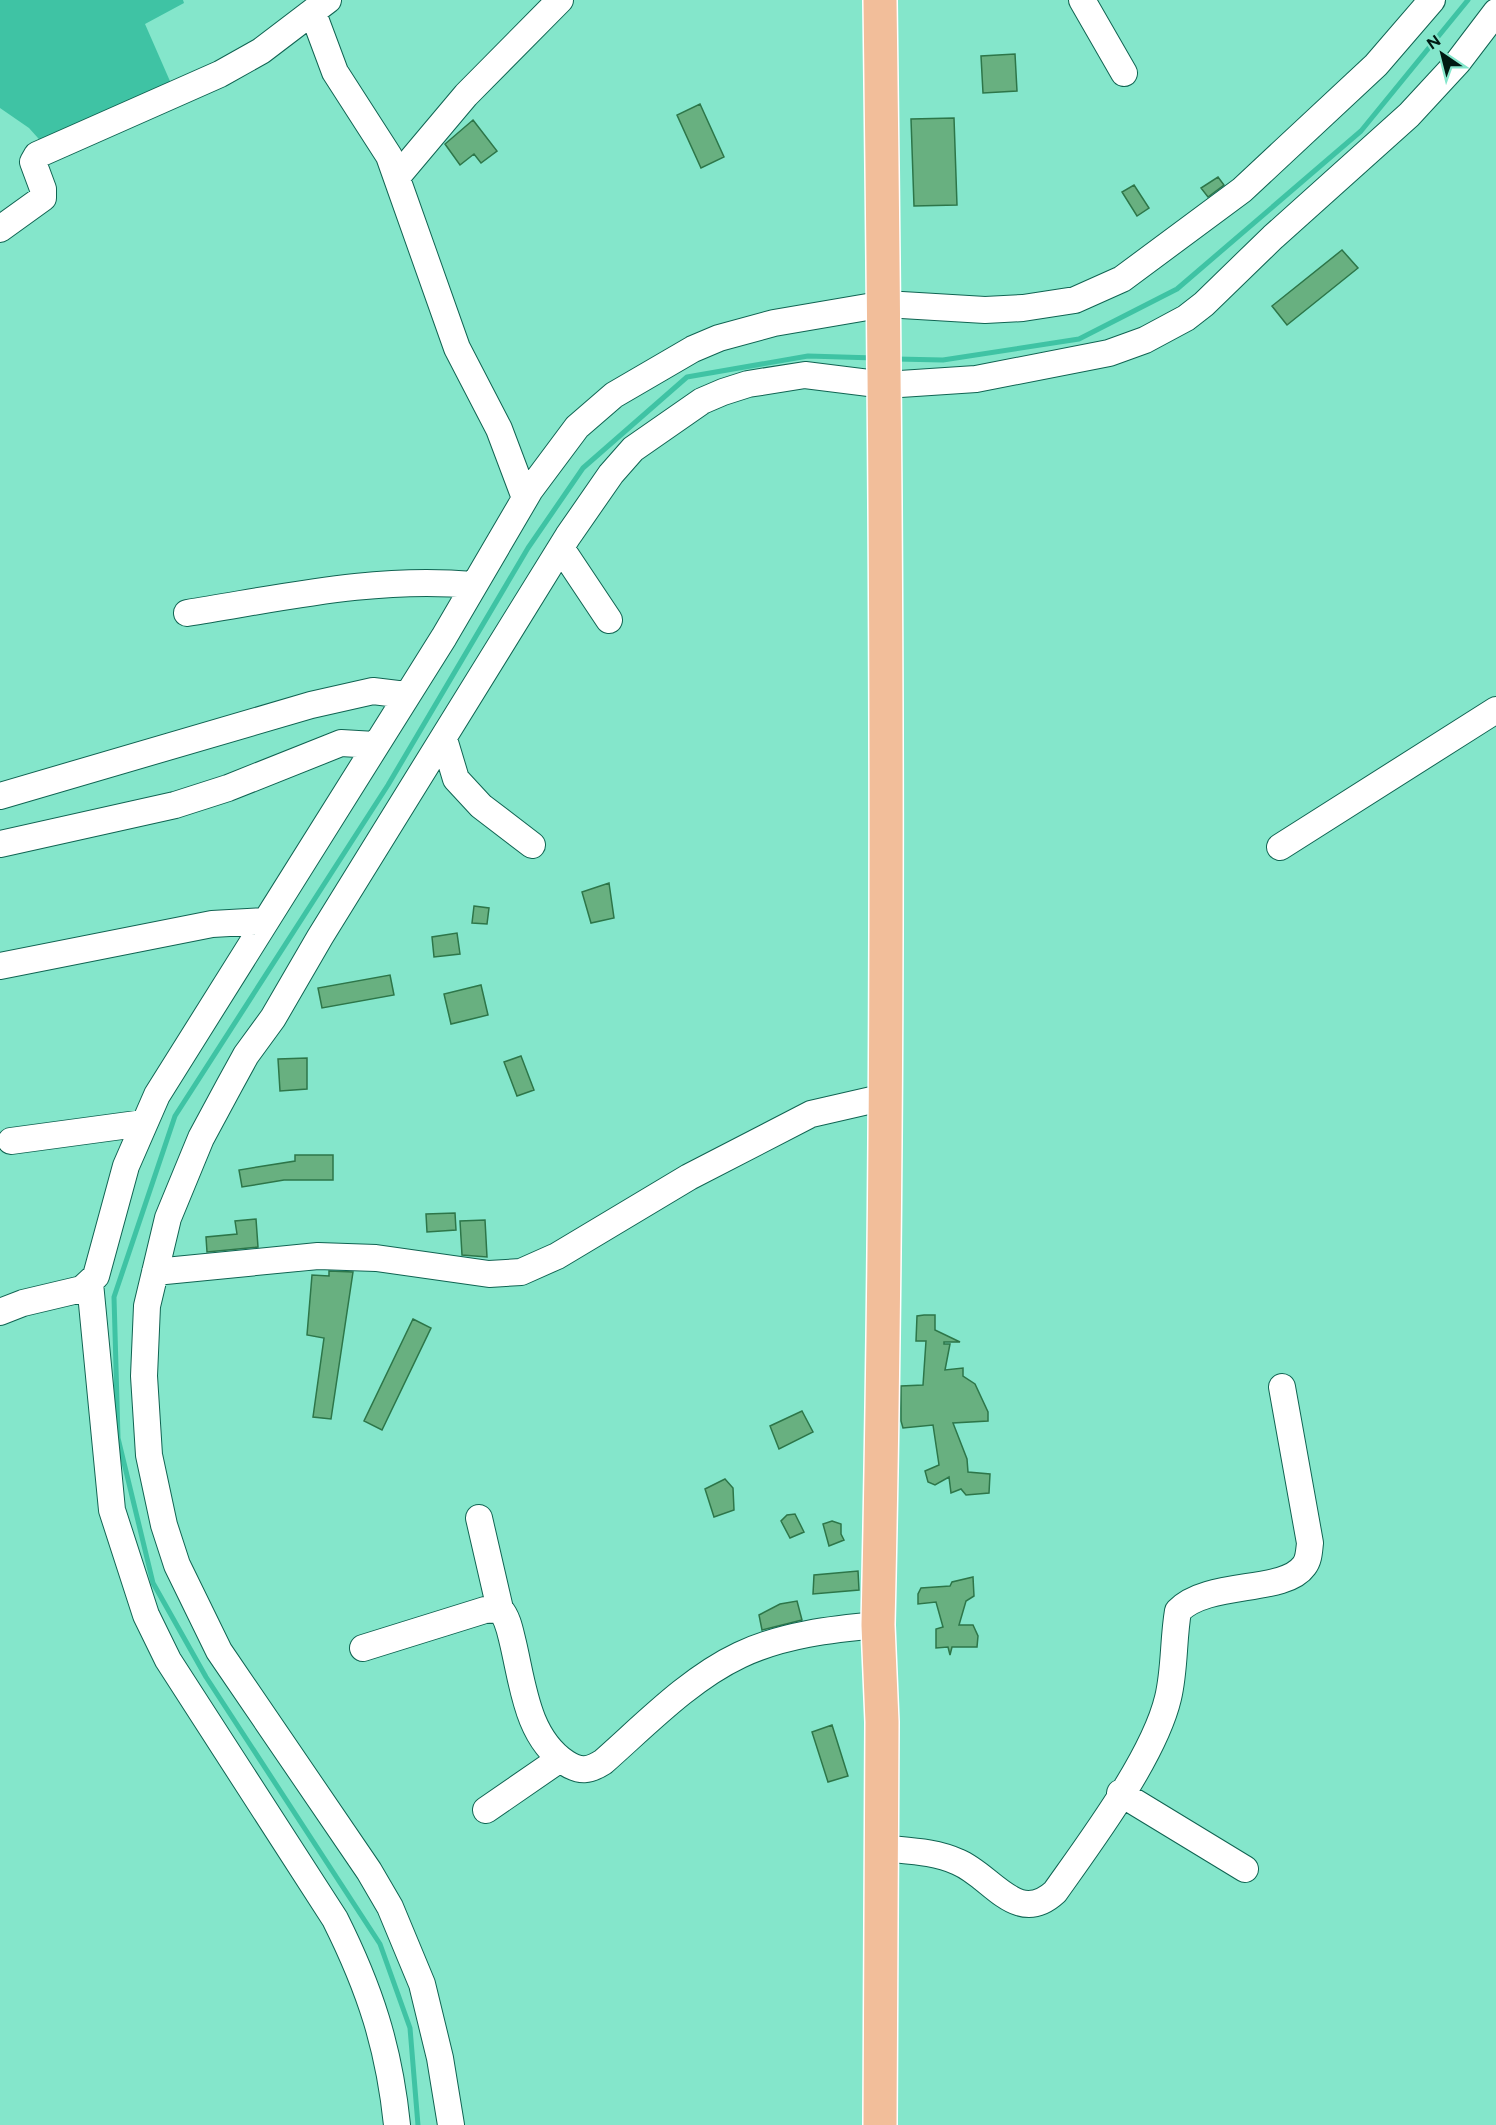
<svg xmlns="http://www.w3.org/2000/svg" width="1496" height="2125" viewBox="0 0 1496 2125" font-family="Figtree,sans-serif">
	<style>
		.water { fill: #3fc3a4 }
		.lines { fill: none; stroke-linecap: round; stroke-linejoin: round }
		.stream { stroke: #3fc3a4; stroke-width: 5 }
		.building { fill: #68b080; stroke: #2d7649; stroke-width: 1.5 }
		.minor-casing { stroke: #106452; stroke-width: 28 }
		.major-casing { stroke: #fff; stroke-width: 36 }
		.minor { stroke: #fff; stroke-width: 26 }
		.major { stroke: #f2be9a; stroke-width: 33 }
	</style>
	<rect width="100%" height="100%" fill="#84e6cb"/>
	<path class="water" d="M0 0H183L184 3 145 24 173 88 46 147 29 128 0 108Z"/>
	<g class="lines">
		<path class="stream" d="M896 359 943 360 1079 339 1177 289 1361 131 1468 0
			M418 2125 410 2028 380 1944 206 1677 153 1583 118 1438 114 1297 175 1116 388 785 528 548 583 468 687 377 808 356 875 358"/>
	</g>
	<path class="building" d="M1015 54 1017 91 983 93 981 56Z
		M700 104 724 157 701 168 677 115Z
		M954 118 957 205 914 206 911 119Z
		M473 120 497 151 481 163 474 154 460 165 445 144Z
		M1218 177 1224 185 1208 197 1201 188Z
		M1134 185 1149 208 1137 216 1122 192Z
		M1342 250 1358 268 1287 325 1272 306Z
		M609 883 614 918 591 923 582 892Z
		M474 906 489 908 487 924 472 923Z
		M457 933 460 954 434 957 432 937Z
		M390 975 394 995 322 1008 318 988Z
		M481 985 488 1015 451 1024 444 994Z
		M521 1056 534 1090 517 1096 504 1062Z
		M307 1058V1089L280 1091 278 1059Z
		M295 1155H333V1180H284L242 1187 239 1170 295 1161Z
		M455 1213 456 1230 427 1232 426 1214Z
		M256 1219 258 1247 207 1252 206 1237 237 1234 235 1221Z
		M485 1220 487 1257 462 1255 460 1221Z
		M329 1271 353 1272 331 1419 313 1417 324 1338 307 1335 312 1275 329 1276Z
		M924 1315H935V1330L960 1342H944V1344H950L945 1370 963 1368V1376L975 1384 988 1412V1421L953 1423 967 1459 968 1472 990 1474 989 1493 966 1495 961 1489 951 1493 949 1477 935 1485 928 1482 925 1471 939 1465 933 1425 903 1428 901 1421V1386L923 1385 926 1341H916L917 1316Z
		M413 1319 431 1328 382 1430 364 1421Z
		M802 1411 813 1432 779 1449 770 1426Z
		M725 1479 733 1488 734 1510 714 1517 705 1489Z
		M795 1514 804 1532 790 1538 781 1521 787 1515Z
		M832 1521 841 1524V1534L844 1540 829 1546 823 1524Z
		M858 1571 859 1590 813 1594 814 1575Z
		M973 1577 974 1596 966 1601 959 1625H973L978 1636 977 1647H952L950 1655 948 1647 936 1648V1629L943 1627 936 1602 918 1604V1594L921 1588 950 1586 952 1582Z
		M797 1601 802 1620 762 1630 759 1615 780 1604Z
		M832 1725 848 1776 828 1782 812 1732Z"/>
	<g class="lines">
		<defs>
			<path id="minor" d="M1082 0 1124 73
				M313 13 335 72 389 156 457 348 499 429 525 498
				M397 177 466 95 560 0
				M0 229 43 198V189L33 162 37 155 220 74 261 51 328 0
				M561 548 609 620
				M187 613C282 598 376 576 473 585
				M444 739 456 779 481 806 532 845
				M0 796 311 705 373 691 406 695
				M0 844 175 805 228 788 341 743 375 745
				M1280 847 1496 710
				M0 966 212 924 265 921
				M11 1141 144 1123
				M155 1272 318 1256 376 1258 489 1274 521 1272 557 1256 689 1177 811 1114 885 1097
				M90 1283 112 1510 146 1615 168 1660 335 1919C370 1989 389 2047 397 2125
				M0 1312 23 1303 82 1289 96 1276 126 1166 157 1095 444 637 530 490 577 427 614 395 693 349 719 338 774 323 885 304 985 310 1023 308 1075 300 1122 279 1242 190 1376 65 1432 0
				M479 1518 500 1609
				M363 1648 485 1610 500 1609C508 1618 510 1631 513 1643 523 1685 527 1737 566 1763 580 1772 589 1771 603 1762 645 1725 689 1679 740 1655 782 1635 832 1629 878 1625
				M1120 1793 1245 1869
				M486 1810 560 1759
				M881 1848C907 1851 934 1851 958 1862 992 1876 1017 1927 1055 1892 1091 1841 1154 1757 1168 1698 1175 1669 1173 1640 1178 1611 1208 1580 1284 1594 1304 1566 1309 1560 1309 1551 1310 1543L1282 1387
				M451 2125 440 2058 422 1984 390 1907 369 1871 219 1651 177 1565 164 1525 149 1455 144 1376 147 1306 168 1218 201 1138 229 1086 246 1055 273 1018 320 937 568 536 611 474 633 449 702 401 723 392 748 384 805 375 885 385 976 379 1109 353 1145 340 1186 318 1204 304 1273 237 1409 115 1458 62 1496 12"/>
			<path id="major" d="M880 0C887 542 890 1083 878 1625L882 1722 880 2125"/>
		</defs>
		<use href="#minor" class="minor-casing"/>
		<use href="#major" class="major-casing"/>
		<use href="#minor" class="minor"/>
		<use href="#major" class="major"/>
	</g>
	<g transform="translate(1442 54) rotate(325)" stroke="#84e6cb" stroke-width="4.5" paint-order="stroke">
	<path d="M0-4.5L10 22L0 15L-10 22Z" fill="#001a13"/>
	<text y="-9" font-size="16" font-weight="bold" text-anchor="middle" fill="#001a13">N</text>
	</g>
</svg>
